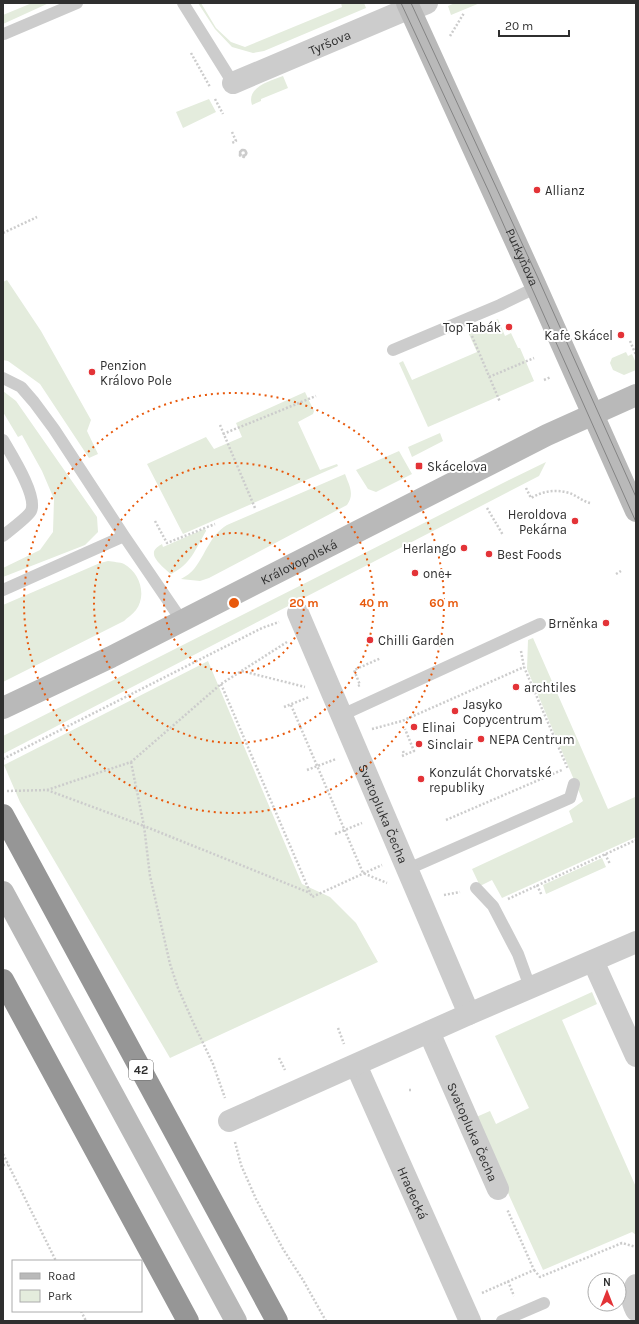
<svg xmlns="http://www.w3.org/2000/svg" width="639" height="1324" viewBox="0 0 639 1324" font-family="Karla,sans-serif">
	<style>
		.green { fill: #e4ecdd }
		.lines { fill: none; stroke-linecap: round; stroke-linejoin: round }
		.path { stroke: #ccc; stroke-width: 2.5; stroke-dasharray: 2 2; stroke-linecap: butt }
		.lane { stroke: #ccc; stroke-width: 12 }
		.street { stroke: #ccc; stroke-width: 22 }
		.secondary { stroke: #b9b9b9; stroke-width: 22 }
		.highway { stroke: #969696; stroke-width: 22 }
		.tram { stroke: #848484; stroke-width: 1 }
		.ring { fill: none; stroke: #e8590c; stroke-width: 2; stroke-dasharray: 2 4 }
		.poi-dot { fill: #e33337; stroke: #fff; stroke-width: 1.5 }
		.labels { text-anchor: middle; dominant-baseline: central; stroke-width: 4; stroke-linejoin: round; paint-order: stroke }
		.shield { fill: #fff; stroke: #6d6d6d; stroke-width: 1 }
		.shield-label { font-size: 12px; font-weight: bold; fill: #2f2f2f }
		.street-label { font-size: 13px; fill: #2f2f2f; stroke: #fff }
		.poi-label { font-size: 13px; fill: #2f2f2f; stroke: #fff; text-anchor: start }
		.centre { fill: #e8590c; stroke: #fff; stroke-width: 2 }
		.ring-label { font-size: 12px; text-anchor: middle; font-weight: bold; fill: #e8590c; stroke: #fff; stroke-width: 4; stroke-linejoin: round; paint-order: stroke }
	</style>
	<rect width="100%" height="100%" fill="#fff"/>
	<path class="green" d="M32 3H49L3 24V15Z
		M198 3H201L216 28 231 42 245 47 342 7 341 3H364L366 8 264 51 253 53 232 47 215 29Z
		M455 3H480L451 15 448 6Z
		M283 76 288 88 261 99V101L252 105C246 87 270 81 283 76Z
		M209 99 216 112 183 128 176 112Z
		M7 280 41 331 91 420 87 431 98 454 89 458 40 384 8 361 3 360V282Z
		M498 319 505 336 511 333 518 348H520L534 381 428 427 399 363 403 361 412 380 477 352 468 332Z
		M626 352 628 356 632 354 636 363V370L624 375 613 370 610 363 612 358Z
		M3 391 16 401 97 517 98 532 85 545 3 577V568L40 550 53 532 54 499 42 471 22 435 18 437 3 412Z
		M305 392 314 411 313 414 298 422 320 470 337 464 338 466 183 534 147 464 206 437 214 449 242 437 236 423Z
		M440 433 443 441 412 457 408 447Z
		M399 451 412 474 376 492 368 489 356 470Z
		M546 462 539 476 3 754V736L503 483Z
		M345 474C349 485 355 494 347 505L209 578 200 581 181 579C186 576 191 573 194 569 206 554 210 535 227 525Z
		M204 529 206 530V531C195 550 191 564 171 574 166 570 154 560 154 554 153 549 159 546 162 544L163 547Z
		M108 561C113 562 120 562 124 564 140 573 147 595 136 610 133 614 127 618 124 621L3 682V605L100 563Z
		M533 638 608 809 635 797 636 800V837L502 898 492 880 480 886 472 869 573 822 569 811 583 801 527 669 528 640Z
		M208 661 302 884 330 897 356 923 378 962 170 1058 20 802 4 765Z
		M602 858 606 867 546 894 543 885Z
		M592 992 597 1004 562 1020 636 1187V1235L632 1232 543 1270 474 1118 490 1111 496 1124 529 1108 495 1036Z"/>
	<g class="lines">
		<path class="path" d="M450 36 464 13
			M191 53 210 87
			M215 99 223 114
			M232 132 236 141 232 143
			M239 156 241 155 240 152 242 150H244L246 152 245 155 244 156 241 155 240 152 242 150C249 150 247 158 240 155V152C244 147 249 152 244 157L241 156
			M3 233 37 217
			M472 336 500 402
			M630 341 636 355
			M489 377 534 358
			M544 380 551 377
			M220 425 255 508
			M223 434 316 396
			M526 488 531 498C543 491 556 489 569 493 576 495 582 501 590 503
			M487 508 503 535
			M155 521 167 543 215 524
			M616 574 621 571
			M521 651 524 667 568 769
			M242 671 305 687
			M221 684 312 897 382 865
			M358 686 360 685 354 670 381 658
			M291 705 363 873 387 883
			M284 707 309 697
			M372 729 402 721 524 667
			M403 751 404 754
			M402 756 414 751 405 729
			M3 759 262 628 279 622
			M131 762 144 826 310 893
			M307 770 336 759
			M47 790 144 826 150 876 170 964 178 988 193 1022 213 1064 225 1098
			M7 791 47 790 131 762 221 684 287 642
			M446 820 562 770
			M335 834 362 823
			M605 854 610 864
			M537 885 542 896
			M444 895 460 892
			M508 899 636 840V841
			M338 1028 344 1044
			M279 1058 285 1070
			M409 1090H411
			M235 1142 241 1165 256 1199 283 1249 303 1280 326 1321
			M3 1154 56 1261
			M3 1165H8
			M534 1270 540 1277 622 1243 636 1247
			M508 1281 514 1296
			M482 1293 534 1270 507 1209
			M81 1311 86 1321"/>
		<path class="lane" d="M183 3 233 83
			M4 34 77 3
			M393 350 500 305 537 287
			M3 378 21 387 34 402 54 429 124 536 182 621
			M3 440C11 454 38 496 31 511 29 516 9 531 3 536
			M3 590 124 536
			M342 715 540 624
			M408 869 570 798 574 784
			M476 888 493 906 518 954 530 987
			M502 1321 544 1303"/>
		<g class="street">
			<path id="s1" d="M233 83 405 10H410L427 3"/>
			<path id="s2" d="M298 613 469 1014"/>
			<path d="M593 961 636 1056"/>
			<path id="s3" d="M429 1032 498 1189"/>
			<path id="s4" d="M356 1065 470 1321"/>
			<path d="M229 1121 469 1014 636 942"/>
			<path d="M636 1285C631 1294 631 1300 636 1310"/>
		</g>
		<g class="secondary">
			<path id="s5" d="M407 3 534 282 636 511"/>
			<path id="s6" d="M3 708 111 657 547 435 636 395"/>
			<path d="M3 892 236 1321"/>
		</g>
		<path class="highway" d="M3 815 277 1321
			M3 980 188 1321"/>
		<path class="tram" d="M401 3 489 192 636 522
			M411 3 538 278 636 497"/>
	</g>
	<g class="ring">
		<circle cx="234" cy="603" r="70"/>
		<circle cx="234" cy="603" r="140"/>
		<circle cx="234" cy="603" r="210"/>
	</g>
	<g class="poi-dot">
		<circle cx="537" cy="190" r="4"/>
		<circle cx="509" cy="327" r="4"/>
		<circle cx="621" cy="335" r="4"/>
		<circle cx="92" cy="372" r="4"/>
		<rect x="415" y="462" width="8" height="8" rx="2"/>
		<circle cx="575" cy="521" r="4"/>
		<circle cx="464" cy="548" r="4"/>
		<circle cx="489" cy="554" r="4"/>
		<circle cx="415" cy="573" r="4"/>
		<circle cx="606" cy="623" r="4"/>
		<circle cx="370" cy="640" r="4"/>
		<circle cx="516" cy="687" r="4"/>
		<circle cx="455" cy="711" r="4"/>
		<circle cx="414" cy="727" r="4"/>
		<circle cx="481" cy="739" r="4"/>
		<circle cx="419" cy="744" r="4"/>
		<circle cx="421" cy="779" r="4"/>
	</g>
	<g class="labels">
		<rect class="shield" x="129" y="1060" width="24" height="20" rx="3"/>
		<g class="shield-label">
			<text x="141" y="1070">42</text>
		</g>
		<g class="street-label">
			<text stroke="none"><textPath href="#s1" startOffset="105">Tyršova</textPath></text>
			<text stroke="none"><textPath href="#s5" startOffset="279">Purkyňova</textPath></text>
			<text stroke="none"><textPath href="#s6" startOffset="330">Královopolská</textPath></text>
			<text stroke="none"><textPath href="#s2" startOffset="218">Svatopluka Čecha</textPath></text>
			<text stroke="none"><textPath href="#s3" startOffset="109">Svatopluka Čecha</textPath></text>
			<text stroke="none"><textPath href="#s4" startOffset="140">Hradecká</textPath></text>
		</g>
		<g class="poi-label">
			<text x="545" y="190">Allianz</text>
			<text x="501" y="327" text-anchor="end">Top Tabák</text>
			<text x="613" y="335" text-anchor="end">Kafe Skácel</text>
			<text x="100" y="365">Penzion<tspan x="100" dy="15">Královo Pole</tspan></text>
			<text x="427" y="466">Skácelova</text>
			<text x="567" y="514" text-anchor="end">Heroldova<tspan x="567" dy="15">Pekárna</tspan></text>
			<text x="456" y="548" text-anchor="end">Herlango</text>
			<text x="497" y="554">Best Foods</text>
			<text x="423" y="573">one+</text>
			<text x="598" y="623" text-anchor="end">Brněnka</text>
			<text x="378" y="640">Chilli Garden</text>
			<text x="524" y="687">archtiles</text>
			<text x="463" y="704">Jasyko<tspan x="463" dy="15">Copycentrum</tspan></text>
			<text x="422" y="727">Elinai</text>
			<text x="489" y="739">NEPA Centrum</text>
			<text x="427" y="744">Sinclair</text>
			<text x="429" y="772">Konzulát Chorvatské<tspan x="429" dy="15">republiky</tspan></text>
		</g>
	</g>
	<circle cx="234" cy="603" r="6" class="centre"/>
	<g class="ring-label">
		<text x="304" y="607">20 m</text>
		<text x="374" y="607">40 m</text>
		<text x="444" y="607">60 m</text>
	</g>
	<rect width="639" height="1324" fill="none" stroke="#2f2f2f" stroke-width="8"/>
	<rect x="12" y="1260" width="130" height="52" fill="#ffffff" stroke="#acacac"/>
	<rect x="20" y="1273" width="20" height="6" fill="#b9b9b9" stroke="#acacac"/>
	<text x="48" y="1280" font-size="12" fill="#2f2f2f">Road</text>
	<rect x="20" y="1290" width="20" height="12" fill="#e4ecdd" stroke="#acacac"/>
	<text x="48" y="1300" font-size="12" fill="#2f2f2f">Park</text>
	<g transform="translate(607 1292)"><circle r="19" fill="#ffffff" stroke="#acacac"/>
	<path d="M0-3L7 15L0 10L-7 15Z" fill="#e33337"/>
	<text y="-6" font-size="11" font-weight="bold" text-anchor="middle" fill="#2f2f2f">N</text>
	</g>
	<path d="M499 30v6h70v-6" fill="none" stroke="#2f2f2f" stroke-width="2"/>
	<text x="505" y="30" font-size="12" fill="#2f2f2f" stroke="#ffffff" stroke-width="3" paint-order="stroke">20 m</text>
</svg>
